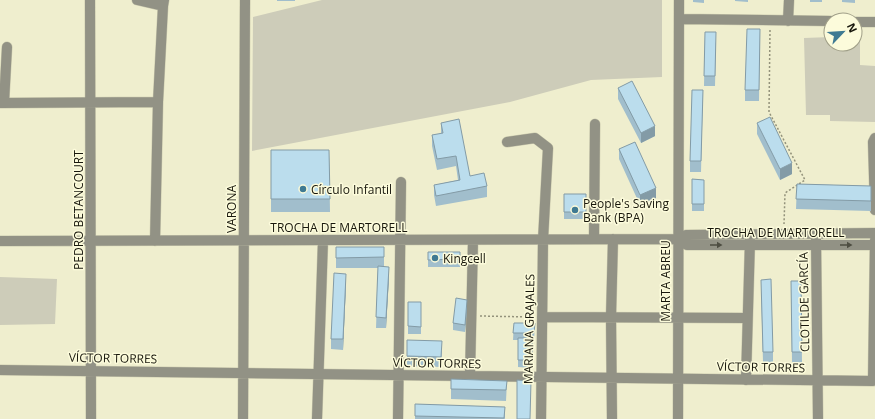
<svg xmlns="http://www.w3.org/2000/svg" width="875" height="419" viewBox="0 0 875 419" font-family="'Open Sans',sans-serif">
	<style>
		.green { fill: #cdccb9 }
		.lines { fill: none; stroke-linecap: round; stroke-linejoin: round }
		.minor-casing { stroke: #cccbaf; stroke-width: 11 }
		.path { stroke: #93927b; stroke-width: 1.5; stroke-dasharray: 2 2; stroke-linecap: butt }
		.minor { stroke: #929285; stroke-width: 10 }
		.wall { fill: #a1becc }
		.shaded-wall { fill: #839ba6 }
		.building { fill: #bbdded; stroke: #839ba6 }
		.oneway { fill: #4e4e42 }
		.poi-dot { fill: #3f7a92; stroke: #fcfbdb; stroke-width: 1.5 }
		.labels { text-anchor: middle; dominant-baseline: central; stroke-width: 3; stroke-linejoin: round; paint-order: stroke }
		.poi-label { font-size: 12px; fill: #17160b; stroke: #fcfbdb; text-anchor: start }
		.street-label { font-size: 12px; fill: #17160b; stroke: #fcfbdb }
	</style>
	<rect width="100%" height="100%" fill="#efeece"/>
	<path class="green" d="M322 0H662V77L591 80 510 102 252 151 253 17Z
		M855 36H860V65L875 66V122L830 121V115H806L804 38 831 37V44H855Z
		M0 277 57 279 55 324 0 325Z"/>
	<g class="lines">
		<defs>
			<path id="minor" d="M90 0 91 419
				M137 0 163 6
				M679 19 831 21
				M788 21 789 0
				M855 22H875
				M0 103 158 102
				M4 103 7 47
				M875 138 873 142 875 210
				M507 142 535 138 548 148 543 240 541 419
				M594 239 595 124
				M679 239 687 245H875
				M816 239 818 419
				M0 241 679 239 686 235 875 233
				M155 241 158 102 163 6 164 0
				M542 317 747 318
				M0 370 873 381 875 240
				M470 376 473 240
				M746 380 750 240
				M243 419 245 0
				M317 419 323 240
				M398 419 401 182
				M612 419 611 317 613 239
				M678 419 679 0"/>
		</defs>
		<use href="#minor" class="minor-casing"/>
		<path class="path" d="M770 30 769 112 805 180 785 193 784 224
			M480 316 532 317"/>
		<use href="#minor" class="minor"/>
	</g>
	<path class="wall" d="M277 0H295V1H277Z
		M693 0H704V3L693 2Z
		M735 0H748V2L735 1Z
		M810 0H822V2H810Z
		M842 0H855V3L842 2Z
		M760 29 759 101H745V90Z
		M705 32 716 43 715 86H704Z
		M618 88 655 136 641 143 618 99Z
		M703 90 701 172H690V161Z
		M441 123 470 176 487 186V197L436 206 434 195V185L458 180 456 166 437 170 432 146V135L441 134Z
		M757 123 792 174 780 180 757 134Z
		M619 149 656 198 640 205 619 159Z
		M271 150H329L330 212H271Z
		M692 179 704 180V211H692Z
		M797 184 871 186V211L796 209Z
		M564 194H586V219H564Z
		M336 247H384V267L389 277 386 328H376L378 268H336Z
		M428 252H460V267H428Z
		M791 281H801L802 362 792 363Z
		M346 284 343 350 331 349V339Z
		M761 290 773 352V362H763Z
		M408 302H421V334H408Z
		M467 307 465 332 453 330V323Z
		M514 323H535L534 340H532V368L518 367V340H513Z
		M442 351 441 367 407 366V356Z
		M451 379 507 381 506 401 451 399Z
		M415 404 505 407V419H415Z"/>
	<path class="shaded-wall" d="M655 126V136L641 143V133Z
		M792 163V174L780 180V169Z
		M656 188V198L640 205V195Z
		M389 267V277L386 328V318Z
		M346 274V284L343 350V339Z
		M467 300V307L465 332V325Z"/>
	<path class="building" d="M747 29H760L759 90H745Z
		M705 32H716L715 76H704Z
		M632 81 655 126 641 133 618 88Z
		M692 90H703L701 161H690Z
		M770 117 792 163 780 169 757 123Z
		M459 119 470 176 484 173 487 186 436 196 434 185 460 180 456 156 437 159 432 135 443 133 441 123Z
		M635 142 656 188 640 195 619 149Z
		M271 150H329L330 199H271Z
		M692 179 704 180V204H692Z
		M797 184 871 186V201L796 199Z
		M564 194H586V212H564Z
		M336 247H384V257L336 258Z
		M428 252H460V259L428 260Z
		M378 266 389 267 386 318 376 317Z
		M334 273 346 274 343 339H331Z
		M771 279 773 352H763L761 280Z
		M791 281H801L802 352H792Z
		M456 298 467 300 465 325 453 323Z
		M408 302H421V327L408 326Z
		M514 323H535L534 333H513Z
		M518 338H532V360H518Z
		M407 340 442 341 441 357 407 356Z
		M451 379 507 381 506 390 451 389Z
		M517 380 531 381 530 419H517Z
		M415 404 505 407 504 418 415 416Z"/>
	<defs><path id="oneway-solid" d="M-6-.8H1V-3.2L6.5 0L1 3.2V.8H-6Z"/></defs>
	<g class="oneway">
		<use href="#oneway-solid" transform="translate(716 245)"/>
		<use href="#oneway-solid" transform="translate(846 245)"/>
	</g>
	<g class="poi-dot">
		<circle cx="303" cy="189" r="4"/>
		<circle cx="575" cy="210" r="4"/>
		<circle cx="435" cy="258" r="4"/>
	</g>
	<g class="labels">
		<g class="poi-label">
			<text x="311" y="189">Círculo Infantil</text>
			<text x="583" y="203">People's Saving<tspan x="583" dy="14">Bank (BPA)</tspan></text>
			<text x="443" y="258">Kingcell</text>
		</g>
		<g class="street-label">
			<text transform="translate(231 209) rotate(-90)">VARONA</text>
			<text transform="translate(78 210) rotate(-90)">PEDRO BETANCOURT</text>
			<text x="339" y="227">TROCHA DE MARTORELL</text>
			<text x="776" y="232">TROCHA DE MARTORELL</text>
			<text transform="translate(665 281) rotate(-90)">MARTA ABREU</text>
			<text transform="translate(804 302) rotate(-91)">CLOTILDE GARCÍA</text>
			<text transform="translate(529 329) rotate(-89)">MARIANA GRAJALES</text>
			<text transform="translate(113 358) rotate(1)">VÍCTOR TORRES</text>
			<text transform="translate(437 363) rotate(1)">VÍCTOR TORRES</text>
			<text transform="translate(761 367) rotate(1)">VÍCTOR TORRES</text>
		</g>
	</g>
	<g transform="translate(843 32) rotate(65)"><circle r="19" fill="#fcfbdb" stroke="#a09f88"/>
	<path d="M0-3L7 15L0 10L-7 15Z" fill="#3f7a92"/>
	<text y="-6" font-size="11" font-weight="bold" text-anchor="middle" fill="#17160b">N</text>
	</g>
</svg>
